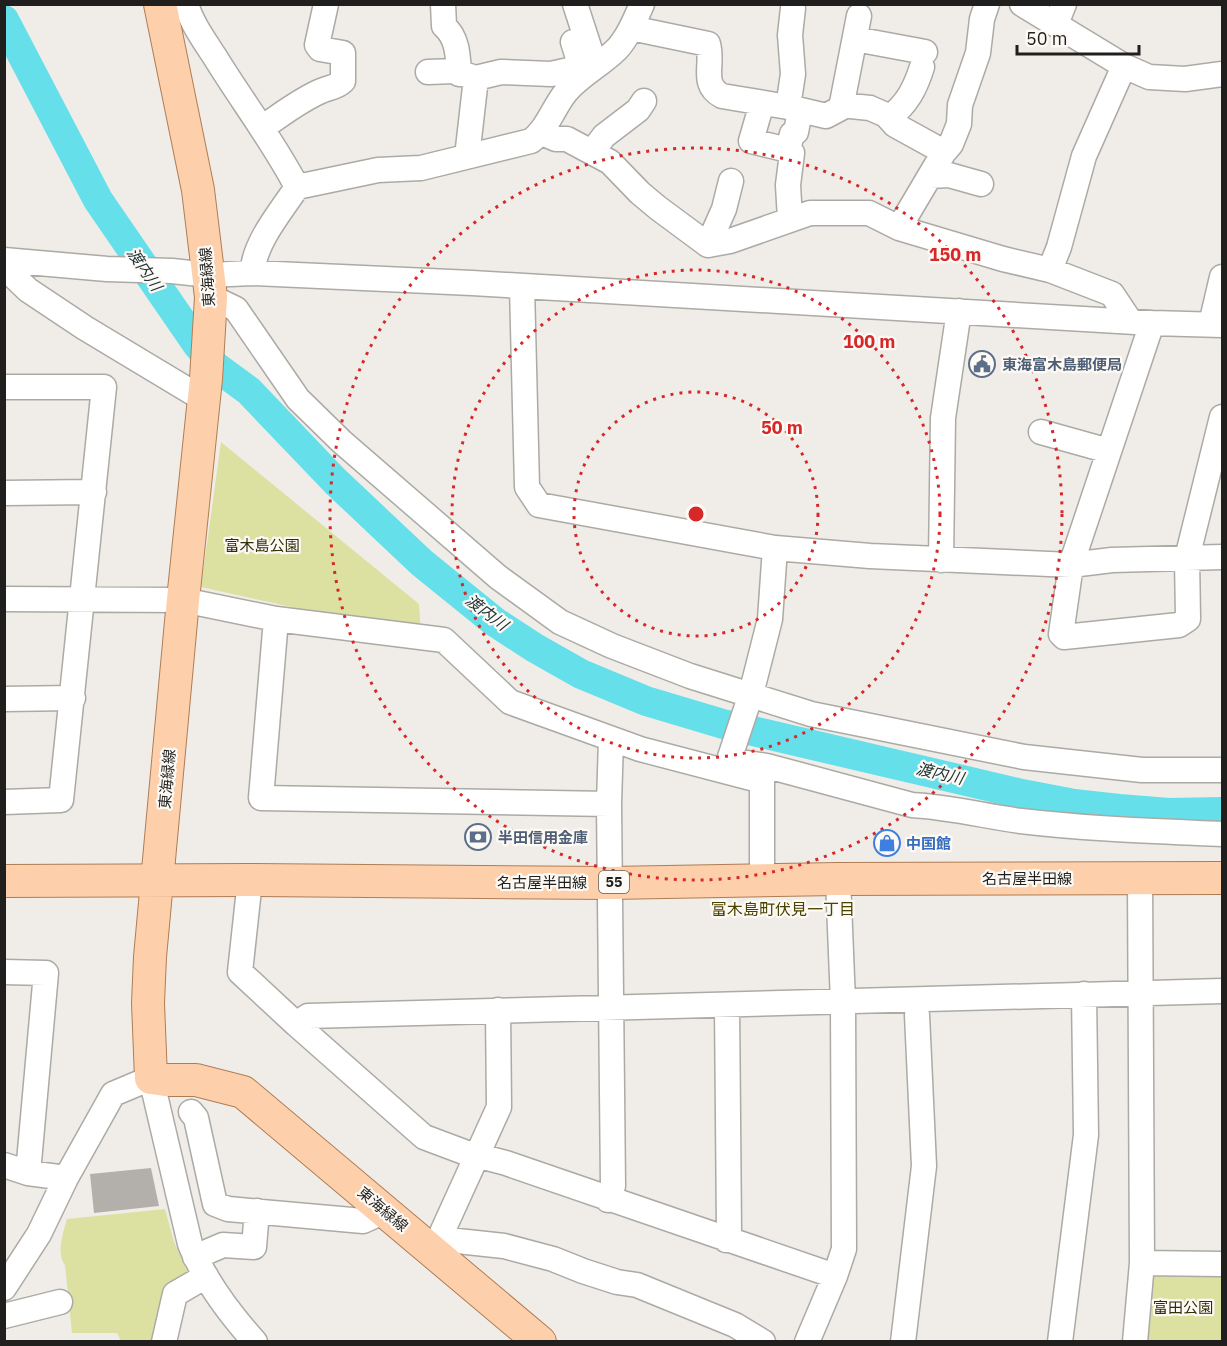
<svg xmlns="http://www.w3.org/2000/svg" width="1227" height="1346" viewBox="0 0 1227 1346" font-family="'IBM Plex Sans','Noto Sans JP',sans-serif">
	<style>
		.green { fill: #dce1a2 }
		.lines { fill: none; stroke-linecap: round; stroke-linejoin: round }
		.river { stroke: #65dfe9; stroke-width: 30 }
		.building { fill: #b3b0ac }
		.minor-casing { stroke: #acaaa5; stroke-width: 27 }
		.major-casing { stroke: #af7d54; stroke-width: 34 }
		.minor { stroke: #fff; stroke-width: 24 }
		.major { stroke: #fdcfaa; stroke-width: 32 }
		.ring { fill: none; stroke: #d62828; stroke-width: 3; stroke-dasharray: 3 6 }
		.labels { text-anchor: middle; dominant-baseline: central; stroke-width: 4.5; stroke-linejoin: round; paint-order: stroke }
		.shield { fill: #fdfaf5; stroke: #62615e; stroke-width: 1.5 }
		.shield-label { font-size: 14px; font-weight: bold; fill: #201f1d }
		.street-label { font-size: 15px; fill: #201f1d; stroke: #fdfaf5 }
		.service-label { font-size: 15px; font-weight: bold; fill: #4e5e75; stroke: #fdfaf5; text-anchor: start }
		.park-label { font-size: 15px; fill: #2d2f09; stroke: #fdfaf5 }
		.shop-label { font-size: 15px; font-weight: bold; fill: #366cbe; stroke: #fdfaf5; text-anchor: start }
		.water-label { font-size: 16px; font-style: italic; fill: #203537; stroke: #fdfaf5 }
		.neighbourhood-label { font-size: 16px; fill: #4a4200; stroke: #fdfaf5 }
		.centre { fill: #d62828; stroke: #fdfaf5; stroke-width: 3 }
		.ring-label { font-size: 18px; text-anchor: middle; font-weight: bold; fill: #d62828; stroke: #fdfaf5; stroke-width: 4.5; stroke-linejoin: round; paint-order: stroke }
	</style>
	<rect width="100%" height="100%" fill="#f0ede8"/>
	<path class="green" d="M221 442 419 604 421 636 201 587Z
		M165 1209 174 1242 189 1275 157 1341H121L117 1333H72L65 1265C56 1254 63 1232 67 1219Z
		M1149 1272 1222 1273V1341L1143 1342Z"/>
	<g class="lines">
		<path class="river" d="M4 20 98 200 197 344 215 366 249 391 335 481 422 563 495 622 535 648 581 674 646 701 723 724 1022 794 1074 804 1119 809 1169 813 1222 812"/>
	</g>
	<path class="building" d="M151 1168 159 1206 94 1213 90 1174Z"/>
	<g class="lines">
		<defs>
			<path id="minor" d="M186 4C192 24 204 40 215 57 242 101 273 141 297 187
				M443 4 444 26C458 38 458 57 459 74
				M575 4 591 53
				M1022 4 1124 66 1149 77 1185 79 1222 74
				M1056 24 1064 4
				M631 28 708 44C714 65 700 84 722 96L788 107 793 74 790 35 793 8
				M855 39 925 52
				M428 72 454 71 476 78 501 72 551 74 578 68 580 64 573 42 586 38
				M762 103 751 141 788 150 792 153 788 185 790 219
				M841 105 870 108 886 115 895 125 944 152
				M788 107 826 116 841 108 859 16
				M889 118C907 104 915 89 922 67
				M263 127C281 115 300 100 321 91 329 87 336 88 343 81V53L320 49 317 45 326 4
				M542 133 556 139H567L610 162 640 193 658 208 708 245 730 241 810 213H869L899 228 1003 259 1050 270 1112 294 1130 321
				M788 150 792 134 796 132 800 111
				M592 152 604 136 638 110 644 101
				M470 156 468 148 476 78
				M930 176 949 175 981 184
				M899 228 944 152 951 144 959 124 960 105 978 53 982 19 987 4
				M708 245 724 209 731 181
				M4 260 107 269 172 271 209 275 252 273 472 283 1152 323 1222 325
				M4 267 28 290 85 328 203 399
				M1050 270 1059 247 1084 156 1124 66
				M252 273C255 241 280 213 297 187L378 170 421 168 531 141C548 128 553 108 566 92 580 75 601 65 617 49 628 37 635 20 642 4
				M522 287 527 487 539 505 775 548 870 556 1071 565 1112 560 1222 557
				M211 297 236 309 298 399 342 442 498 577 560 622 612 646 690 676 811 714 1024 757 1142 770H1222
				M1152 323 1071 565 1061 634 1064 637 1179 625 1188 619 1187 558 1222 417
				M1211 324 1222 277
				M4 387H104L61 800 4 802
				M1041 432 1109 451
				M4 493 94 492
				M941 560 943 418 959 311
				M4 599 183 600 276 619 444 640 510 702 640 749 762 781V880
				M276 619 261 798 609 804
				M4 699 73 698
				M729 760 751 694 770 619 775 548
				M741 762 767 766 912 805C949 807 984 816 1021 821 1088 829 1155 831 1222 834
				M250 880 240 972 296 1024 424 1137 464 1152 506 1163 835 1276
				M4 972 46 973 28 1173
				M296 1024 308 1016 1222 991
				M191 1112 196 1118 215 1204 228 1209 363 1221 385 1211
				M4 1165 28 1173 66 1178
				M608 1200 613 1186 609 804 611 739
				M439 1239 504 1246 553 1259 583 1271 617 1282 637 1285 735 1325 763 1342
				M726 1240 729 1231 727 1005
				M428 1247 439 1239 499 1107 498 1010
				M195 1257 223 1245 254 1247 257 1211
				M1142 1263 1222 1264
				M4 1288 39 1234 66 1178 113 1094 151 1078 190 1244C204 1280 229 1313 255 1342
				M4 1316 60 1302
				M164 1342 175 1294 206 1276
				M807 1342 835 1276 844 1249 843 1002 838 879
				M903 1342 924 1166 917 1015
				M1060 1342 1086 1135 1084 994
				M1135 1342 1142 1263 1140 878"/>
			<path id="major" d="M160 4 198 190 211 297 206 379 183 600 150 957 148 1003 151 1078 165 1080H196L243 1092 540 1342
				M4 881 250 880 610 883 838 879 1222 878"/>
		</defs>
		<use href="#minor" class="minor-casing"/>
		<use href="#major" class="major-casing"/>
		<use href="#minor" class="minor"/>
		<use href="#major" class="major"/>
	</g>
	<g class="ring">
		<circle cx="696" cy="514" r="122"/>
		<circle cx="696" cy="514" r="244"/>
		<circle cx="696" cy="514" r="366"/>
	</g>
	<defs>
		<symbol id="civic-ring" viewBox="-11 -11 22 22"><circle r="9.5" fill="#fdfaf5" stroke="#5c6f8a" stroke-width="1.5"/><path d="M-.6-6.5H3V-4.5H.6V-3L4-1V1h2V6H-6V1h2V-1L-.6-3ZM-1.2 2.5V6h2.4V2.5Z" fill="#5c6f8a"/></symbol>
		<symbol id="bank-ring" viewBox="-11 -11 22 22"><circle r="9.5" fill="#fdfaf5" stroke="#5c6f8a" stroke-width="1.5"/><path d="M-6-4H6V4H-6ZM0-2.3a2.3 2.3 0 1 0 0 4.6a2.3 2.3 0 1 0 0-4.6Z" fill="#5c6f8a"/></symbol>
		<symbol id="shop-ring" viewBox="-11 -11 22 22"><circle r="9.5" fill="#fdfaf5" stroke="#3f7fe0" stroke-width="1.5"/><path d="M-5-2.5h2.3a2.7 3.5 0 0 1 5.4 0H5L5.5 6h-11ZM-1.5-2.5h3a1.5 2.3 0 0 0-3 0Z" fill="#3f7fe0"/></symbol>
	</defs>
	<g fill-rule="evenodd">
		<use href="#civic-ring" x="967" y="349" width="30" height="30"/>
		<use href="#bank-ring" x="463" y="822" width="30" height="30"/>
		<use href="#shop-ring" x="872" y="828" width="30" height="30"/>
	</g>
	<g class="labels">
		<rect class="shield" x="599" y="871" width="30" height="22" rx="4.5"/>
		<g class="shield-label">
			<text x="614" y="882">55</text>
		</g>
		<g class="street-label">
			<text transform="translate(207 277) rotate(-94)">東海緑線</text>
			<text transform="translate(167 779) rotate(-85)">東海緑線</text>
			<text x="1027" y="878">名古屋半田線</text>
			<text x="542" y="882">名古屋半田線</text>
			<text transform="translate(383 1209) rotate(40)">東海緑線</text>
		</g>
		<g class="service-label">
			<text x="1002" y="364">東海富木島郵便局</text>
			<text x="498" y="837">半田信用金庫</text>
		</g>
		<g class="park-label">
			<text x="262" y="545">富木島公園</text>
			<text x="1183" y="1307">富田公園</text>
		</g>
		<g class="shop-label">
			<text x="906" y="843">中国館</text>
		</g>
		<g class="water-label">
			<text transform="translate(145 269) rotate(56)">渡内川</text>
			<text transform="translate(487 612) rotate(37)">渡内川</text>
			<text transform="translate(940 773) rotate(13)">渡内川</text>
		</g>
		<g class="neighbourhood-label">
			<text x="783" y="909">富木島町伏見一丁目</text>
		</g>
	</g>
	<circle cx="696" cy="514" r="9" class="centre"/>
	<g class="ring-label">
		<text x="955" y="261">150 m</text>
		<text x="869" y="348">100 m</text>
		<text x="782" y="434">50 m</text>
	</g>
	<rect width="1227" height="1346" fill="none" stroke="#201f1d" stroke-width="12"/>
	<path d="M1017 45v9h122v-9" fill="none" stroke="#201f1d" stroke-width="3"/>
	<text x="1026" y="45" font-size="18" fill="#201f1d" stroke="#fdfaf5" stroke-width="4.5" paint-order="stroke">50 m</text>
</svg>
